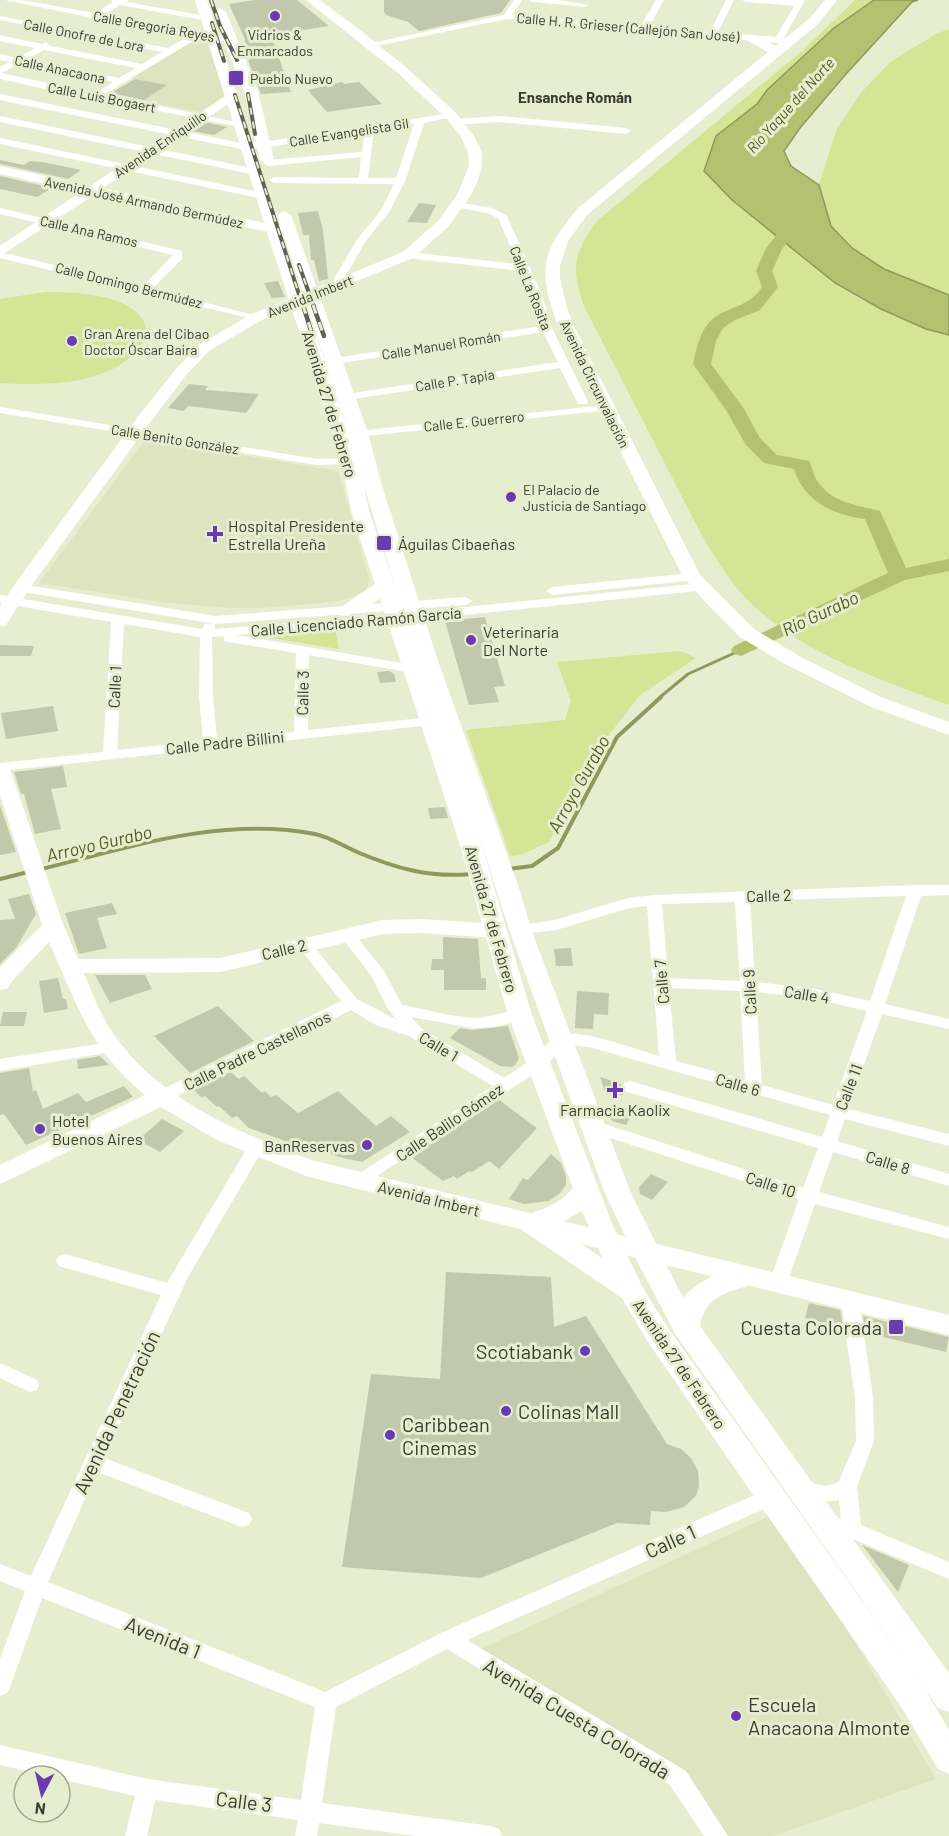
<svg xmlns="http://www.w3.org/2000/svg" width="949" height="1836" viewBox="0 0 949 1836" font-family="Barlow,sans-serif">
	<style>
		.built { fill: #dde4bf }
		.green { fill: #d5e495 }
		.water { fill: #b3c171; stroke: #8f995e; stroke-width: 1.5 }
		.lines { fill: none; stroke-linecap: round; stroke-linejoin: round }
		.stream-far1 { stroke: #8f995e; stroke-width: 3 }
		.stream { stroke: #8f995e; stroke-width: 4 }
		.river { fill: #b3c171; fill-rule: evenodd }
		.building { fill: #c2c8ac }
		.street { fill: #fff; fill-rule: evenodd }
		.secondary { fill: #fff; fill-rule: evenodd }
		.primary { fill: #fff; fill-rule: evenodd }
		.rail-far1-casing { stroke: #606354; stroke-width: 4 }
		.rail-casing { stroke: #606354; stroke-width: 4.5 }
		.rail-far1 { stroke: #e7eed0; stroke-width: 2; stroke-dasharray: 7; stroke-linecap: butt }
		.rail { stroke: #e7eed0; stroke-width: 3; stroke-dasharray: 9; stroke-linecap: butt }
		.poi-dot { fill: #693ab1; stroke: #e7eed0; stroke-width: 2 }
		.labels { text-anchor: middle; dominant-baseline: central; stroke-width: 6; stroke-linejoin: round; paint-order: stroke }
		.far-street-label { font-size: 14px; fill: #3a3c31; stroke: #e7eed0 }
		.far-poi-label { font-size: 14px; fill: #3a3c31; stroke: #e7eed0; text-anchor: start }
		.far-neighbourhood-label { font-size: 15px; font-weight: bold; fill: #3a3c31; stroke: #e7eed0 }
		.far-water-label { font-size: 15px; font-style: italic; fill: #535c22; stroke: #e7eed0 }
		.street-label { font-size: 16px; fill: #3a3c31; stroke: #e7eed0 }
		.poi-label { font-size: 16px; fill: #3a3c31; stroke: #e7eed0; text-anchor: start }
		.water-label { font-size: 18px; font-style: italic; fill: #535c22; stroke: #e7eed0 }
		.near-poi-label { font-size: 20px; fill: #3a3c31; stroke: #e7eed0; text-anchor: start }
		.near-street-label { font-size: 20px; fill: #3a3c31; stroke: #e7eed0 }
	</style>
	<rect width="100%" height="100%" fill="#e7eed0"/>
	<path class="built" d="M192 41H207L225 97 200 112 143 101 166 85 130 78Z
		M146 439 338 471 369 579 367 589 355 596 334 602 261 608H227L162 602 39 583Z
		M778 1512 936 1779 773 1836H722L678 1778 470 1654Z"/>
	<path class="green" d="M855 0H874L834 28 767 90 757 104 716 136 704 171 732 200 835 283 859 298 926 329 949 335V705C878 679 793 650 741 593 725 574 712 553 700 532L583 304C571 266 574 253 597 221L803 50Z
		M949 29V295L884 270 852 248 831 226 819 185 836 131 860 94 890 62 936 34Z
		M45 292C72 292 127 293 143 320 145 323 146 329 147 334 124 386 49 386 0 383V299Z
		M335 628 339 649 264 637 265 635Z
		M681 651 696 658 640 695 606 739 549 842 523 854 510 856 466 730 565 720 571 701 557 662Z"/>
	<path class="water" d="M874 0H918L912 2 846 74 800 128 784 151 791 166 819 185 831 226 852 248 884 269 949 295V335L926 329 881 309 835 283 732 200 704 171 716 136 757 104 767 90 834 28Z"/>
	<g class="lines">
		<path class="stream-far1" d="M659 698 688 674 741 650"/>
		<path class="stream" d="M42 869C129 847 224 816 315 834 330 837 343 846 357 852 395 868 429 878 471 874
			M508 869 532 866 558 848 617 737 661 697
			M0 879 28 872"/>
		<path class="river" d="M790 208 796 210 804 221 782 249 772 271 778 287 760 310 735 320 723 328 716 341 711 364 744 409 760 438 777 455 809 461C812 467 813 473 816 479 831 503 856 505 880 511L906 568 949 559V571L905 580 741 656 734 654 731 650 734 646 888 573 865 519C834 515 804 502 794 469L764 463 746 445 726 410 693 364C697 348 700 328 715 317 732 306 750 306 762 287L756 271 766 248 788 221 782 213Z"/>
	</g>
	<path class="building" d="M255 0H297L329 26 271 35 291 92 261 94 248 60H250L244 37 229 4Z
		M384 0H510L501 13 419 31 408 22 386 15 384 12Z
		M135 79 167 85 144 100 111 93Z
		M342 82 344 84 359 82 382 104 327 112 308 90Z
		M205 122 227 127 214 135 192 131Z
		M0 160 24 165 30 161 43 162 81 170 68 179 0 164Z
		M0 176 52 188 37 197 0 189Z
		M419 203 436 205 427 223 407 222Z
		M318 211 323 230 328 279 319 281 314 260H311L309 235H303L298 213Z
		M278 281 285 297 272 298 264 283Z
		M189 384 208 386 205 390 259 394 246 413 188 406 184 411 168 408Z
		M485 617 505 686 494 687 499 702 469 705 445 621Z
		M0 645 34 646 31 656H0Z
		M389 671 394 674 396 682 380 683 377 672Z
		M53 706 58 731 6 739 1 713Z
		M63 766 67 787 51 789 61 829 35 834 24 794H21L14 772Z
		M0 805 16 852 0 855Z
		M445 807 448 818 430 819 428 808Z
		M29 894 36 914 16 948 0 964V920L15 919 8 899Z
		M112 903 117 914 97 918 107 948 79 954 65 913Z
		M443 937 478 939 481 978H486V990H444V970H431L432 959H443Z
		M571 948 573 966H556L554 949Z
		M95 975H145L152 989 110 1003Z
		M58 978 63 999H66L68 1009 44 1013 39 981Z
		M577 991 609 993 608 1015 594 1014 593 1029 575 1028Z
		M218 1006 254 1041 190 1073 154 1036Z
		M3 1012H27L24 1026H0Z
		M508 1026 519 1058 515 1065 511 1067 500 1066 450 1038 460 1028 473 1030Z
		M100 1056 109 1065 78 1069 77 1060Z
		M29 1068 33 1091 36 1090 43 1109 78 1093 86 1102 124 1086 133 1097 26 1145 4 1114 0 1115V1073Z
		M231 1072 239 1079 244 1076 262 1093 265 1091 271 1097 276 1095 298 1113 338 1091 376 1126 391 1116 410 1132 362 1162 339 1157 310 1146 305 1148 249 1128 237 1116 232 1118 219 1106 217 1107 205 1096 202 1098 194 1090Z
		M600 1077 621 1084 623 1095 606 1094Z
		M499 1100 537 1128 499 1169 489 1161 472 1172 469 1171 457 1179 454 1176 443 1181 411 1157Z
		M615 1109 632 1113 626 1125 612 1121 609 1113Z
		M162 1119 184 1131 160 1152 138 1140Z
		M551 1154 561 1163 566 1176V1185L560 1193 549 1201 524 1204 509 1199 523 1178 528 1180Z
		M651 1174 668 1182 652 1200 640 1194 639 1187Z
		M446 1272 551 1277 554 1327 586 1316 667 1444 681 1449 691 1458 698 1471 699 1486 696 1496 684 1507 666 1512 651 1511 650 1525 617 1523 481 1578 342 1567 371 1374 440 1379Z
		M809 1303 840 1310 843 1327 805 1318Z
		M863 1316 949 1337 946 1352 866 1333Z
		M862 1545 909 1565 898 1592Z"/>
	<g class="lines">
		<path class="street" d="M5 0H22L94 13 112 3V0H128L127 2 211 17V21H208L120 5 103 15 233 38C224 44 209 40 198 38L105 94 244 124 239 127 99 99 95 100 0 79V67L10 62 0 60V54L17 58 35 48 0 41V35L42 44 46 42 50 46 142 64 162 52 0 20V16L168 48 189 36 97 19 92 20 88 17ZM44 50 136 68 119 78 26 60ZM20 64 113 82 96 93 1 73Z
			M514 0H522L512 15 641 26 656 0H664L649 27 710 32 726 0H734L718 32 776 37 794 6 746 2 742 0H805L784 38 792 39 793 41 789 44 507 19 371 47 367 44 504 15Z
			M529 0H559L589 5 585 7 533 2Z
			M0 94 241 143 262 142 451 113 456 116 424 123 405 181 390 211 365 242 339 288 335 289 330 286 356 241 381 210 394 184 274 183 269 180 274 177 359 178 361 157 268 166 263 163 268 160 362 152 365 132 262 148 241 149 0 100ZM414 124 396 178H368L374 130Z
			M0 116 256 169 261 172 256 175 0 122Z
			M499 116 626 128 631 131 626 134 499 122 457 125 452 122 457 119Z
			M0 138 263 193 268 196 263 199 0 144Z
			M457 202 492 208 507 216 542 295 552 328 588 402 586 404H578L560 368 346 400 340 397 346 394 558 362 543 332 335 364 330 361 335 358 541 326 521 271 408 258 403 255 408 252 518 264 498 218 487 213 454 207 452 205Z
			M0 208 182 251V259L152 289 262 317 257 320 0 258V252L143 286 173 255 0 214Z
			M606 405 610 406V410L347 438 341 435 347 432Z
			M0 407 317 459 350 458 356 461 350 464 317 465 0 413Z
			M692 573 698 577 696 580 552 595 546 591 552 587Z
			M702 583 708 587 706 590 396 622 236 635 414 665 421 669 414 673 309 655 308 730 441 716 448 720 441 724 0 771V763L103 752 111 622 0 603V595L202 629 205 624H215V629L396 614ZM124 624 200 637 199 696 203 741 117 750ZM224 636V641L229 642 296 653 294 732 217 740 213 696 212 637Z
			M21 584 215 616 466 597 472 601 466 605 215 624 17 591 15 588 17 585Z
			M915 885H949V895L921 896 885 1004 949 1019V1029L882 1014 848 1109 949 1134V1146L845 1119 837 1141 949 1174V1186L833 1152 819 1192 949 1227V1239L815 1204 787 1283 784 1288 778 1290 772 1288 769 1283 799 1199 589 1131 587 1127 589 1123 595 1121 803 1188 818 1148 624 1091 622 1087 624 1083 630 1081 822 1137 830 1115 589 1047 566 1045 543 1068 360 1187 354 1185 352 1181 354 1177 493 1086 409 1036 376 1025 351 1010 169 1100H157L155 1096 157 1092 341 1001 299 947 296 944 299 941H309L357 999 397 1020 388 1009 372 977 340 935 343 932H353L384 971 402 1005C425 1009 451 1017 475 1018 490 1018 513 1008 526 1011L528 1015 526 1019 494 1027 473 1028 411 1017 421 1028 504 1078 531 1060 556 1035C582 1028 633 1049 659 1056L647 906 629 908 556 930 520 934 515 932 512 929 515 926 555 920 628 898 654 895ZM906 896 870 1001 811 988 755 982 750 901ZM735 902 740 981 668 978 662 904ZM669 988 740 991 745 1080 676 1061ZM756 992 811 998 867 1011 833 1105 762 1085Z
			M111 1042 117 1043 119 1047 117 1051 0 1071V1059Z
			M255 1143 261 1145 263 1149 188 1277 104 1458 249 1513 252 1519 249 1525 242 1527 97 1472 48 1582 325 1692 441 1633 768 1489 775 1487 782 1489 785 1495 782 1501 467 1640 686 1771 728 1836H704L670 1785 447 1649 336 1707 322 1803 491 1826 499 1829 502 1836H417L319 1823 317 1836H295L298 1820 155 1800 147 1836H125L135 1796 60 1779V1776H49L0 1765V1745L147 1779 301 1800 315 1707 42 1598 10 1687 7 1693 0 1696V1659L25 1591 0 1581V1564L31 1576 161 1295 59 1266 56 1261 59 1256 65 1254 167 1283 249 1145Z
			M850 1294 856 1296 859 1301 873 1397 874 1441 857 1486 861 1525 949 1562V1579L848 1537 820 1529 817 1523 820 1517 827 1515 841 1519 839 1500 819 1502 794 1494 791 1488 794 1482C810 1477 822 1493 839 1481L856 1441 855 1397 841 1301 844 1296Z
			M0 1363 37 1380 39 1385 37 1390 30 1392 0 1378Z"/>
		<path class="secondary" d="M306 0H319L355 26 408 69 456 113 474 136 482 152V166L478 180 471 195 448 227 413 258 262 320 210 350 186 375 149 424 29 589 6 625 0 626V607L15 584 137 418 176 369 200 344 252 314 403 252 438 221 457 195 469 166 468 152 461 137 447 119 399 74Z
			M230 93 234 94 236 97 234 100 103 188 273 225H294L296 228 294 231 273 233 94 195 0 256V246L81 192 0 174V166L90 186Z
			M0 763 7 765 10 769 63 924 78 959 220 958 383 920 423 919 496 924 503 926 507 931 503 936 496 938 423 933 383 934 220 972 84 973C92 993 100 1014 112 1032 157 1099 238 1132 311 1160L949 1315V1335L306 1176 217 1140 161 1107 0 1184V1165L145 1095C90 1050 77 1004 49 942L12 981 8 988 0 990V967L42 925 0 795Z"/>
		<path class="primary" d="M195 0H207L280 229 354 448 277 215 284 211 291 215 368 433 382 486 438 661 519 888 531 929 630 1191 683 1298C697 1280 736 1262 757 1269L761 1276 757 1283C730 1292 705 1294 700 1326L949 1673V1712L938 1708 676 1335 638 1263 604 1191 509 929 479 836 532 1015 613 1226 643 1288 666 1325 922 1685 949 1730V1774L938 1769 900 1705 760 1505 646 1339 622 1298 522 1230 518 1223 522 1216C542 1210 559 1205 573 1188L508 1015 460 845 380 598C370 607 352 619 338 615L335 611 375 584 352 514 341 461 266 229ZM363 483 364 486 395 586 370 514ZM582 1211 603 1259 555 1226Z
			M825 0H837L818 24 587 215 568 241 560 266V278L567 308 574 326 700 575 754 629 799 656 883 698 949 722V735L869 706 785 664 740 637 710 607 683 577 558 326C538 271 540 254 577 209L768 52 748 41 746 38 748 35H756L776 46 810 18Z
			M220 8 226 12 258 91 274 160 272 163 267 164 260 160 244 91 216 22 214 12Z"/>
		<defs>
			<path id="rail-far1" d="M211 0 220 26 237 60
				M212 23 224 61
				M248 94 255 134
				M235 95 303 307
				M299 265 314 307"/>
			<path id="rail" d="M303 305 313 337
				M313 305 324 336"/>
		</defs>
		<use href="#rail-far1" class="rail-far1-casing"/>
		<use href="#rail" class="rail-casing"/>
		<use href="#rail-far1" class="rail-far1"/>
		<use href="#rail" class="rail"/>
	</g>
	<g class="poi-dot">
		<circle cx="275" cy="16" r="6"/>
		<rect x="228" y="70" width="16" height="16" rx="3"/>
		<circle cx="72" cy="341" r="6"/>
		<circle cx="511" cy="497" r="6"/>
		<path d="M212 525h6v6h6v6h-6v6h-6v-6h-6v-6h6z"/>
		<rect x="376" y="535" width="16" height="16" rx="3"/>
		<circle cx="471" cy="640" r="6"/>
		<path d="M612 1081h6v6h6v6h-6v6h-6v-6h-6v-6h6z"/>
		<circle cx="40" cy="1129" r="6"/>
		<circle cx="367" cy="1145" r="6"/>
		<rect x="888" y="1319" width="16" height="16" rx="3"/>
		<circle cx="585" cy="1351" r="6"/>
		<circle cx="506" cy="1411" r="6"/>
		<circle cx="390" cy="1435" r="6"/>
		<circle cx="736" cy="1716" r="6"/>
	</g>
	<g class="labels">
		<g class="far-street-label">
			<text transform="translate(154 26) rotate(10)">Calle Gregoria Reyes</text>
			<text transform="translate(628 27) rotate(5)">Calle H. R. Grieser (Callejón San José)</text>
			<text transform="translate(84 35) rotate(11)">Calle Onofre de Lora</text>
			<text transform="translate(60 69) rotate(12)">Calle Anacaona</text>
			<text transform="translate(102 97) rotate(11)">Calle Luis Bogaert</text>
			<text transform="translate(349 132) rotate(-9)">Calle Evangelista Gil</text>
			<text transform="translate(160 144) rotate(-34)">Avenida Enriquillo</text>
			<text transform="translate(144 202) rotate(12)">Avenida José Armando Bermúdez</text>
			<text transform="translate(89 231) rotate(13)">Calle Ana Ramos</text>
			<text transform="translate(129 285) rotate(14)">Calle Domingo Bermúdez</text>
			<text transform="translate(531 288) rotate(68)">Calle La Rosita</text>
			<text transform="translate(310 296) rotate(-22)">Avenida Imbert</text>
			<text transform="translate(441 345) rotate(-9)">Calle Manuel Román</text>
			<text transform="translate(455 380) rotate(-9)">Calle P. Tapia</text>
			<text transform="translate(595 384) rotate(64)">Avenida Circunvalación</text>
			<text transform="translate(474 421) rotate(-6)">Calle E. Guerrero</text>
			<text transform="translate(175 439) rotate(9)">Calle Benito González</text>
		</g>
		<g class="far-poi-label">
			<text x="275" y="34" text-anchor="middle">Vidrios &amp;<tspan x="275" dy="16">Enmarcados</tspan></text>
			<text x="250" y="78">Pueblo Nuevo</text>
			<text x="84" y="333">Gran Arena del Cibao<tspan x="84" dy="16">Doctor Óscar Baira</tspan></text>
			<text x="523" y="489">El Palacio de<tspan x="523" dy="16">Justicia de Santiago</tspan></text>
		</g>
		<g class="far-neighbourhood-label">
			<text x="575" y="97">Ensanche Román</text>
		</g>
		<g class="far-water-label">
			<text transform="translate(790 105) rotate(-48)">Río Yaque del Norte</text>
		</g>
		<g class="street-label">
			<text transform="translate(330 404) rotate(73)">Avenida 27 de Febrero</text>
			<text transform="translate(356 621) rotate(-5)">Calle Licenciado Ramón García</text>
			<text transform="translate(114 687) rotate(-87)">Calle 1</text>
			<text transform="translate(302 693) rotate(-89)">Calle 3</text>
			<text transform="translate(225 742) rotate(-6)">Calle Padre Billini</text>
			<text transform="translate(769 895) rotate(-2)">Calle 2</text>
			<text transform="translate(492 919) rotate(74)">Avenida 27 de Febrero</text>
			<text transform="translate(284 949) rotate(-13)">Calle 2</text>
			<text transform="translate(661 982) rotate(-95)">Calle 7</text>
			<text transform="translate(749 992) rotate(-93)">Calle 9</text>
			<text transform="translate(807 994) rotate(9)">Calle 4</text>
			<text transform="translate(439 1046) rotate(31)">Calle 1</text>
			<text transform="translate(257 1050) rotate(-26)">Calle Padre Castellanos</text>
			<text transform="translate(738 1084) rotate(16)">Calle 6</text>
			<text transform="translate(848 1087) rotate(-69)">Calle 11</text>
			<text transform="translate(449 1122) rotate(-34)">Calle Balilo Gómez</text>
			<text transform="translate(888 1162) rotate(17)">Calle 8</text>
			<text transform="translate(771 1184) rotate(18)">Calle 10</text>
			<text transform="translate(429 1198) rotate(14)">Avenida Imbert</text>
			<text transform="translate(680 1364) rotate(56)">Avenida 27 de Febrero</text>
		</g>
		<g class="poi-label">
			<text x="228" y="525">Hospital Presidente<tspan x="228" dy="18">Estrella Ureña</tspan></text>
			<text x="398" y="543">Águilas Cibaeñas</text>
			<text x="483" y="631">Veterinaria<tspan x="483" dy="18">Del Norte</tspan></text>
			<text x="615" y="1109" text-anchor="middle">Farmacia Kaolix</text>
			<text x="52" y="1120">Hotel<tspan x="52" dy="18">Buenos Aires</tspan></text>
			<text x="355" y="1145" text-anchor="end">BanReservas</text>
		</g>
		<g class="water-label">
			<text transform="translate(820 613) rotate(-25)">Río Gurabo</text>
			<text transform="translate(578 784) rotate(-61)">Arroyo Gurabo</text>
			<text transform="translate(99 843) rotate(-13)">Arroyo Gurabo</text>
		</g>
		<g class="near-poi-label">
			<text x="882" y="1327" text-anchor="end">Cuesta Colorada</text>
			<text x="573" y="1351" text-anchor="end">Scotiabank</text>
			<text x="518" y="1411">Colinas Mall</text>
			<text x="402" y="1424">Caribbean<tspan x="402" dy="23">Cinemas</tspan></text>
			<text x="748" y="1704">Escuela<tspan x="748" dy="23">Anacaona Almonte</tspan></text>
		</g>
		<g class="near-street-label">
			<text transform="translate(116 1412) rotate(-65)">Avenida Penetración</text>
			<text transform="translate(670 1541) rotate(-24)">Calle 1</text>
			<text transform="translate(163 1637) rotate(22)">Avenida 1</text>
			<text transform="translate(577 1718) rotate(31)">Avenida Cuesta Colorada</text>
			<text transform="translate(244 1801) rotate(7)">Calle 3</text>
		</g>
	</g>
	<g transform="translate(42 1794) rotate(187)"><circle r="28" fill="#e7eed0" stroke="#a2a790" stroke-width="1.5"/>
	<path d="M0-4.5L10 22L0 15L-10 22Z" fill="#693ab1"/>
	<text y="-9" font-size="16" font-weight="bold" text-anchor="middle" fill="#3a3c31">N</text>
	</g>
</svg>
